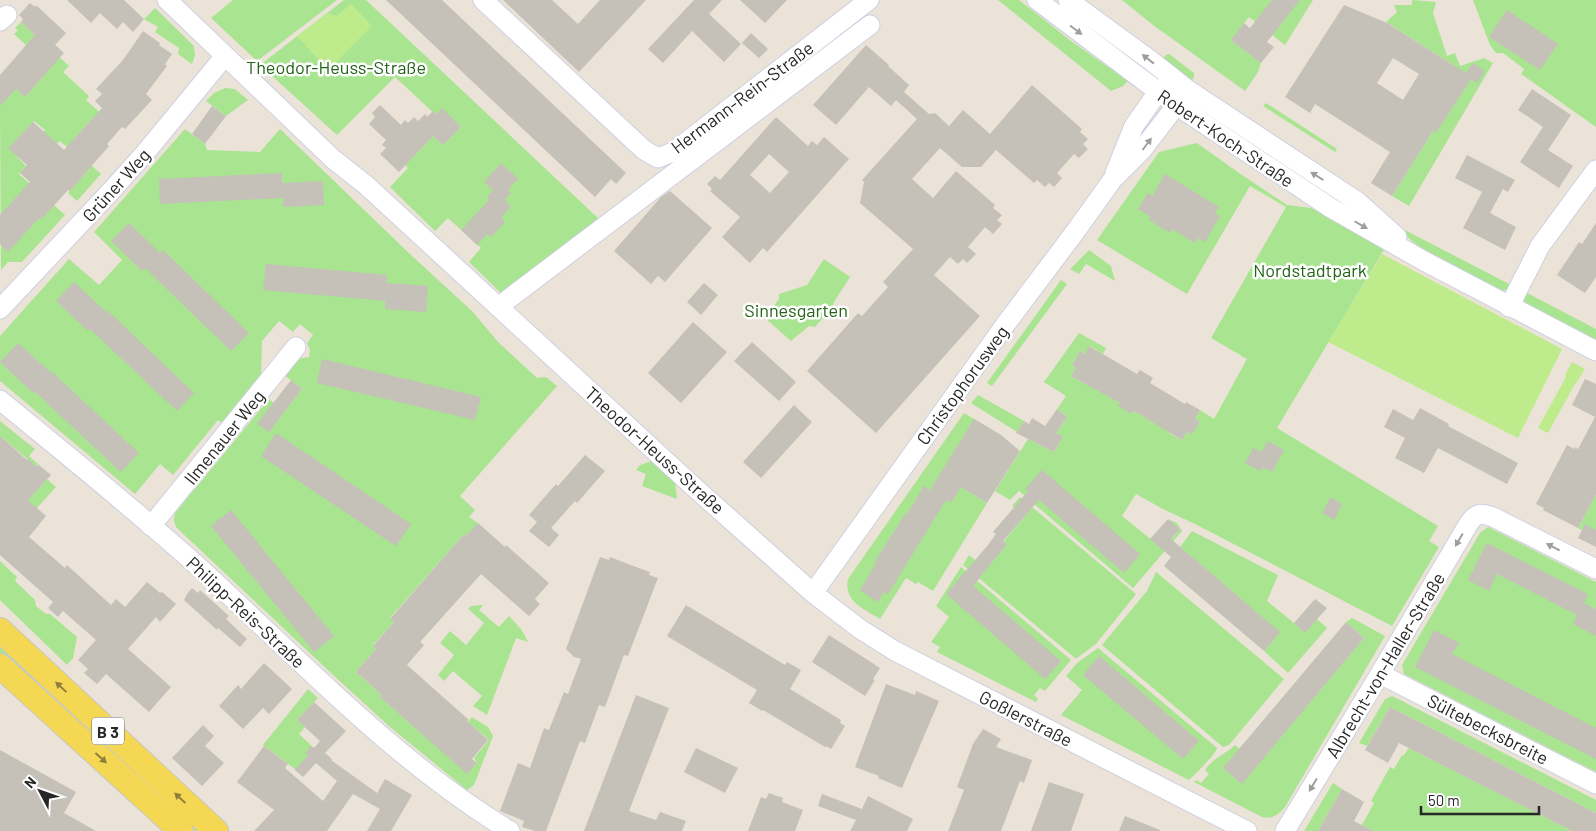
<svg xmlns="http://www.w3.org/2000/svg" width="1596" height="831" viewBox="0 0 1596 831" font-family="Barlow,sans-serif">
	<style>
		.green { fill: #a9e491 }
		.pitch { fill: #beec8c }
		.building { fill: #c5c0b8; fill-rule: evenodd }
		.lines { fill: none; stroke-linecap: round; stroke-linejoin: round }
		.minor-casing { stroke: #cdd0e1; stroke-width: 21 }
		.major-casing { stroke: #c7c7c7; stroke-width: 26 }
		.minor { stroke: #fff; stroke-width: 19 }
		.major { stroke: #f4d753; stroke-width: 24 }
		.oneway { fill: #9e9e9e }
		.oneway2 { fill: #8e7f3d }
		.labels { text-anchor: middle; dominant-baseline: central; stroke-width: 5; stroke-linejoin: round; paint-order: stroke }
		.shield { fill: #fff; stroke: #686868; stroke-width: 1 }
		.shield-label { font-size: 16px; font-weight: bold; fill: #272727 }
		.park-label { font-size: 18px; fill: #236417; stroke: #fff }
		.street-label { font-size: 18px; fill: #272727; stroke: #fff }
	</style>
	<rect width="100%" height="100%" fill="#ebe3d7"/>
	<path class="green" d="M233 0H337L257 61 211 18Z
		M344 0H366L599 219 502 294 469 262 481 248 448 218 435 231 390 187 408 168 405 165 433 136 443 145 461 127 442 109 436 115 395 77 337 135 260 65Z
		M998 0H1019L1071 41 1128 81 1123 86 1111 91Z
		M1122 0H1313L1285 45 1249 17 1231 40 1261 63 1258 72 1245 91 1153 25Z
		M1412 0 1436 2 1433 13 1447 56 1455 53 1460 66 1484 58 1493 63 1409 206 1392 196 1433 131 1455 66 1386 22 1397 12 1394 5H1412Z
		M1473 0H1596V127L1521 74 1524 69 1503 53H1496L1490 45Z
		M155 8 194 46 195 55 192 64 178 54 179 48 155 32 158 27 144 19Z
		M21 22 50 49 55 45 61 50 57 55 69 66 63 72 89 96 86 100 106 118 90 121 74 139 81 156 101 174 77 201 68 193 90 168 60 141 56 145 43 132 45 130 34 121 9 148 26 166 19 174 65 215 22 262H8L1 270 0 106 5 79 25 97 46 73 22 51 26 45 14 34 18 30 15 28Z
		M1169 54 1194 73V77L1192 80 1162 59 1166 55Z
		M225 88 235 89 248 100 226 116 206 101 214 93Z
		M1266 103 1337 149 1335 152 1263 106Z
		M185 129 205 144 207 150 260 152 280 129 411 255 473 312 498 342 537 378 546 377 557 386 460 496 475 510 469 517 478 523 466 536 464 534 390 618 394 622 373 645 376 649 356 672 381 694 379 696 467 773 477 763 474 758 489 740 468 722 472 717 488 727 493 736 474 785 467 790 390 727 332 674 176 527 174 520 175 513 269 399 284 412 302 389 284 375 298 359 309 357 310 350 307 343 313 335 300 324 293 332 279 321 262 341 261 375 222 423 218 420 173 475 160 464 135 494 0 381V336L69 259 99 285 122 260 94 232Z
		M1197 143 1239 173 1287 205 1311 208 1385 248 1277 428 1438 526 1429 541 1439 547 1392 626 1197 525 1163 509 1136 494 1122 516 1163 549 1180 529 1168 519 1177 523 1182 531 1133 588 1019 491 1010 500 995 491 1028 439 1054 452 1063 437 1056 433 1067 417 1057 409 1066 396 1044 382 1079 333 1106 348 1103 354 1090 346 1085 354 1080 351 1072 365 1076 368 1071 376 1085 384 1090 376 1093 387 1120 403 1132 414 1134 411 1161 427 1174 424 1169 433 1182 440 1187 432 1192 434 1200 422 1195 419 1200 410 1214 419 1247 359 1211 338 1286 207 1250 186 1187 294 1097 240 1159 152Z
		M1370 205 1399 227 1511 285 1508 289 1499 292 1425 252Z
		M1089 250 1111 266 1115 281 1086 264 1079 274 1070 269Z
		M824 259 850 277 834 302 833 306 815 327 809 326 791 341 765 318 779 299V294L807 285Z
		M1061 280 1067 284 992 386 987 383Z
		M1527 293 1596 329V342L1527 306 1524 300Z
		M978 395 1024 421 1017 432 971 403Z
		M964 413 996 432 961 487 987 503 933 591 918 582 916 584 906 578 880 619C864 609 843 601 848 579Z
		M0 421 35 449 29 456 39 465 37 467 0 436Z
		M652 461 675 481 677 499 642 486 646 474 636 470 640 465Z
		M47 479 56 487 26 520 17 512Z
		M1596 494V538L1578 528Z
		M1020 497 1136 594 1096 644 1077 658H1075L963 565 969 555 986 569 1007 544 1004 541 1025 516 1012 506Z
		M1488 527 1596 582V772L1404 674 1402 665 1480 533Z
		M1192 531 1278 575 1267 601 1305 632 1317 619 1327 628 1288 673 1264 651 1279 632 1180 547Z
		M0 561 17 577 15 581 35 600 36 606 46 614H50L77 637 73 658 67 665 0 600Z
		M961 567 1071 660 1045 691 1040 688 1034 695 1038 699 1036 702 937 652 940 647 931 642 949 617 936 606Z
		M1156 572 1284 679 1229 745 1223 747 1102 645 1147 591Z
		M483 605 479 610 499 627 509 616 521 629 528 642 516 638 487 715 473 706 482 696 453 671 444 681 438 675 454 655 440 643 450 631 466 645 484 623 468 609 471 606Z
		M1352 618 1385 636 1285 807C1278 815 1273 819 1262 817L1194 782 1196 780 1201 783 1209 774 1205 770C1214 757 1225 755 1235 745L1240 749 1242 783 1364 638 1346 622Z
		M0 642 204 831H195L0 654Z
		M1098 648 1217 748C1216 754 1196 773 1189 780L1061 715 1082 690 1066 676 1077 663Z
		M308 689 318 698 297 720 305 727 299 734 314 748 296 770 263 745Z
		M1392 696 1596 800V813L1390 707 1367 746 1359 743 1385 699Z
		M1409 748 1572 831H1373L1362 825 1374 803 1371 801 1390 767 1394 769 1402 755 1403 756Z
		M1333 783 1342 789 1318 831H1304Z"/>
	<path class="pitch" d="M351 4 372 26 328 70 297 36 327 13 337 16Z
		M1382 254 1562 349 1518 438 1328 342Z
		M1572 362 1585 369 1577 382H1576L1548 433 1538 428 1566 377 1565 375Z"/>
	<path class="building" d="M67 0H124L144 19 133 32 123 22 117 29 100 13 91 23Z
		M386 0H442L626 173 616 184 611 179 595 197Z
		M503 0H552L578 24 600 0H646L579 72Z
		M694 0H722L709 14 741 44 724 62 692 31 663 63 648 49Z
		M740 0H787L765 23Z
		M1272 0H1300L1267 42 1274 47 1261 63 1231 40 1244 23 1250 28Z
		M30 3 35 7 36 5 66 33 55 45 64 53 25 97 16 89 0 106V75L35 35 21 22 23 19 19 15Z
		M1344 5 1387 23 1466 73 1473 63 1485 71 1477 83 1471 79 1436 133 1433 131 1392 196 1371 183 1390 152 1315 104 1310 113 1285 97ZM1393 58 1419 74 1403 100 1377 83Z
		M1507 10 1558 44 1540 70 1489 37Z
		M143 31 160 43 159 45 172 54 165 64 167 66 146 94 152 100 125 129 122 127 107 144 109 146 70 191 68 190 41 220 39 218 8 252 0 244V215L30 182 20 173 27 165 8 148 33 122 64 150 102 108 95 101 102 94 96 89 123 60Z
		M751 33 768 49 759 58 742 43Z
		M866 45 889 65 888 66 909 85 904 92 929 114 935 113 949 126 963 110 990 134 1032 85 1082 129 1080 132 1088 139 1083 144 1088 149 1079 158 1074 154 1057 173 1062 178 1054 187 1049 183 1045 187 1037 180 1034 183 996 150 981 167H962L940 148 912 179 933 198 956 171 995 205 993 208 1002 215 997 220 1002 224 993 234 985 227 968 247 976 254 967 263 963 259 958 264 950 257 934 275 980 316 876 433 807 371 858 313 862 316 888 287 883 282 913 249 860 203 864 182 862 180 917 119 896 100 891 106 869 87 836 125 813 105Z
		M1532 89 1571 115 1548 150 1573 166 1559 188 1520 162 1543 127 1518 110Z
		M380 105 401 125 405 120 408 123 414 117 418 121 425 114 427 117 433 111 436 115 442 108 461 127 443 145 433 136 399 172 380 154 386 148 382 145 386 140 369 124 375 117 372 113Z
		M212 106 226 116 205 144 192 134Z
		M776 117 808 146 812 141 817 145 824 137 849 159 767 252 763 248 750 263 722 237 740 217 710 191 712 189 707 184 715 176 720 180ZM769 154 789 172 770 193 750 175Z
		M1467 155 1515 180 1508 192 1503 189 1490 213 1516 227 1505 250 1463 228 1482 192 1455 178Z
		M501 163 518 179 508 190 511 193 505 200 511 206 501 218 505 222 491 237 487 234 477 245 461 230 489 200 487 197 493 190 484 182Z
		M282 173V183L323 181 324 205 283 207V198L160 204 159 179Z
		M1165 174 1219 207 1215 214 1220 216 1205 242 1198 238 1195 243 1172 229 1170 233 1149 220 1151 217 1138 209 1148 193 1152 196Z
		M670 191 712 228 665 282 658 276 651 284 614 251 661 197Z
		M129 223 160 253 163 250 249 333 231 351 145 268 142 271 111 241Z
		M1596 223V277L1585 293 1557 275 1579 242 1582 244Z
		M266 264 387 275V283L428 286 426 312 385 309V301L263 290Z
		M74 282 106 312 107 310 194 393 177 411 90 329 88 331 56 301Z
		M704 283 718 295 701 315 687 302Z
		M693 322 727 352 681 403 648 373Z
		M752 342 796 382 779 401 734 361Z
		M18 343 51 373 52 372 139 453 121 472 34 391 33 393 0 362Z
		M1089 346 1137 374 1140 370 1153 378 1150 383 1185 404 1186 402 1200 410 1195 419 1200 422 1192 434 1187 432 1182 440 1134 411 1132 414 1118 406 1120 403 1071 376 1076 368 1072 365 1080 351 1085 354Z
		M322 359 481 397 475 420 317 383Z
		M1585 379 1596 384V494L1578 528 1543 510 1544 508 1536 504 1567 445 1574 449 1575 447 1578 449 1595 417 1572 405Z
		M291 380 302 389 269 432 257 424Z
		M794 405 812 422 761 478 743 462Z
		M1420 408 1449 424 1448 426 1518 463 1507 484 1438 448 1424 473 1395 458 1405 438 1384 427 1393 409 1413 420Z
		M1057 409 1067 417 1056 433 1063 437 1054 452 1016 433 1024 421 1029 424 1032 418 1045 426Z
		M974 419 1001 435 1020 451 987 503 961 487 951 503 946 500 888 594 884 592 878 602 860 590 877 562 875 561 906 513 907 514 924 486 930 490Z
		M276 433 411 524 396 546 261 456Z
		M0 436 27 460 28 459 37 467 39 465 51 475 28 500 46 516 29 537 65 568 67 565 111 605 116 599 125 607 147 582 160 593 162 592 176 604 160 622 156 617 128 649 171 687 149 712 106 674 97 684 84 673 88 669 78 660 96 640 63 611 58 617 48 608 53 602 0 555Z
		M1268 441 1284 450 1272 472 1263 467 1260 471 1245 463 1253 448 1261 452Z
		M585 455 605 471 577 503 575 501 551 528 559 535 549 547 529 531 537 522 529 515 556 484 558 486Z
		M1042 470 1140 554 1124 573 1039 500 1003 541 1007 544 973 586 1061 661 1045 679 946 594 988 545 996 534 993 532 1028 491 1025 489Z
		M1331 497 1342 504 1334 520 1322 513Z
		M231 510 334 636 314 652 211 526Z
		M1168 519 1180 529 1171 539 1280 632 1264 651 1164 566 1171 557 1150 539Z
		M478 523 505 547 506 545 549 583 535 599 540 604 529 616 481 574 420 642 424 645 407 665 469 720 467 721 488 740 472 759 477 763 467 774 379 696 381 694 356 672 376 649 373 646 394 622 390 619 464 534 466 536Z
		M1585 524 1596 530V547L1578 538Z
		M1487 543 1588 594 1584 603 1596 609V636L1573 624 1577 615 1497 574 1489 591 1468 580Z
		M600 557 609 560 610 557 644 570 650 572 649 575 658 578 628 656 624 655 605 707 599 705 585 743 580 741 546 831H535L522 827 524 821 500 811 518 763 530 768 544 728 549 730 564 692 568 694 581 659 574 657 566 649Z
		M192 588 198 593 200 590 229 616 226 619 247 639 240 647 218 628 217 630 184 600 187 594Z
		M1315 599 1327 608 1305 633 1294 623Z
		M686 605 785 665 787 662 801 670 790 689 841 720 840 723 845 726 831 749 826 746 825 747 763 710 762 711 749 703 757 690 667 636Z
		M1346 622 1364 638 1242 784 1223 768Z
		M1434 630 1459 643 1452 654 1596 728V759L1415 667Z
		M829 635 880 668 873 679 875 680 865 696 812 662Z
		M1099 656 1199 741 1183 759 1083 675Z
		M264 663 292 689 269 714 263 708 243 729 219 706 238 685 241 689Z
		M886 684 915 695 916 691 939 701 902 788 878 778 879 776 855 767Z
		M636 695 669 708 629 811 656 820 660 812 686 821 682 831H584Z
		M314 702 346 731 325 753 332 759 331 760 377 793 385 779 412 795 391 831H367L380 809 353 794 327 831H254L274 810 237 782 264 746 288 764 285 768 323 801 337 781 316 763 303 777 295 770 308 755 305 753 311 746 314 748 320 741 297 720Z
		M1390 707 1596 813V831H1572L1399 743 1388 763 1365 750Z
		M203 725 214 736 205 746 224 763 202 786 172 758Z
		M983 729 1001 739 996 747 1032 760 1024 783 1020 781 1001 831H948L964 790 957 787 973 744Z
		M696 748 738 768 725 793 684 772Z
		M0 750 76 792 64 813 96 831H0Z
		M1049 782 1084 794 1071 831H1031Z
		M1342 789 1364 802 1354 821 1373 831H1318Z
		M769 793 783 798 782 802 803 810 795 831H748L761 797 766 799Z
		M822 794 862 809 868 796 913 819 907 831H850L856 820 818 806Z
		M1125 816 1160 830V831H1119Z"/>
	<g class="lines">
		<defs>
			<path id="minor" d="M167 0 333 159 366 185 695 488 813 593 860 629 895 651 1247 831
				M483 0 644 150 658 158 673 152 869 0
				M1037 0 1176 105 1331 208 1424 261 1596 351
				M1068 0 1150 60 1188 90 1358 202 1397 237
				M0 21 7 15
				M1115 173 1134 126 1158 92 1168 84
				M498 307 870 25
				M1509 307 1540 246 1596 170
				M0 309 111 191 145 153 225 56
				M0 400C68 456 137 511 202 570 300 660 396 762 510 831
				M151 526 296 347
				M813 593 1005 325 1075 232 1113 179 1142 150 1188 90
				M1380 674 1596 784
				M1285 831 1380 674 1469 523C1477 512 1481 513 1493 517L1596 569"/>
			<path id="major" d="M0 630 216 831
				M0 666 181 831"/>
		</defs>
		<use href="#minor" class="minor-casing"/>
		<use href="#major" class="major-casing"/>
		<use href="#minor" class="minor"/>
		<use href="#major" class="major"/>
	</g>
	<defs><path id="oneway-solid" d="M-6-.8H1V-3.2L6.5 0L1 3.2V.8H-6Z" transform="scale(1.25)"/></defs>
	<g class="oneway">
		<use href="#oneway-solid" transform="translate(1076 30) rotate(37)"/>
		<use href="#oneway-solid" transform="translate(1148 59) rotate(-142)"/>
		<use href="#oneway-solid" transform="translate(1147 144) rotate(-53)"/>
		<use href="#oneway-solid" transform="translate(1317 176) rotate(-148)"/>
		<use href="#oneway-solid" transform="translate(1361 225) rotate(30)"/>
		<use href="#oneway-solid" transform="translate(1459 540) rotate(120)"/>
		<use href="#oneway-solid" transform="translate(1553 547) rotate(-153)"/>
		<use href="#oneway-solid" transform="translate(1313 785) rotate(121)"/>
	</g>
	<g class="oneway2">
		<use href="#oneway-solid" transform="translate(61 687) rotate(-137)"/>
		<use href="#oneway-solid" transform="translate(101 758) rotate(42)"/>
		<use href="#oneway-solid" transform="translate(180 798) rotate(-137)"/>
	</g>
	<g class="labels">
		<rect class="shield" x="92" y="717.5" width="32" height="27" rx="4"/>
		<g class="shield-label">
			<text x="108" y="731">B 3</text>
		</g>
		<g class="park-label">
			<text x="336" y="67">Theodor-Heuss-Straße</text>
			<text x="1310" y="270">Nordstadtpark</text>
			<text x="796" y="310">Sinnesgarten</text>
		</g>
		<g class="street-label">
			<text transform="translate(742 97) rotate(-37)">Hermann-Rein-Straße</text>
			<text transform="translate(1226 138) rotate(34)">Robert-Koch-Straße</text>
			<text transform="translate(116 185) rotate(-48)">Grüner Weg</text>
			<text transform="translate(962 385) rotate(-54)">Christophorusweg</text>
			<text transform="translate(224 437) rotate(-51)">Ilmenauer Weg</text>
			<text transform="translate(655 450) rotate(42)">Theodor-Heuss-Straße</text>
			<text transform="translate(246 612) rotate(43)">Philipp-Reis-Straße</text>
			<text transform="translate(1385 665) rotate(-59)">Albrecht-von-Haller-Straße</text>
			<text transform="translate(1026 718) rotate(27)">Goßlerstraße</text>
			<text transform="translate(1488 729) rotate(27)">Sültebecksbreite</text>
		</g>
	</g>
	<g transform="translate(40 791) rotate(311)" stroke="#ffffff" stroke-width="4" paint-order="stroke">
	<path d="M0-4L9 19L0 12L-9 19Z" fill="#272727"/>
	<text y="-8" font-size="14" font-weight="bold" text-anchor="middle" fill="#272727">N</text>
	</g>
	<path d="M1421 806v8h118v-8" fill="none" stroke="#272727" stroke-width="2.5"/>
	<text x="1428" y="806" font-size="15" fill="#272727" stroke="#ffffff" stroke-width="4" paint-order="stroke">50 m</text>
</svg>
